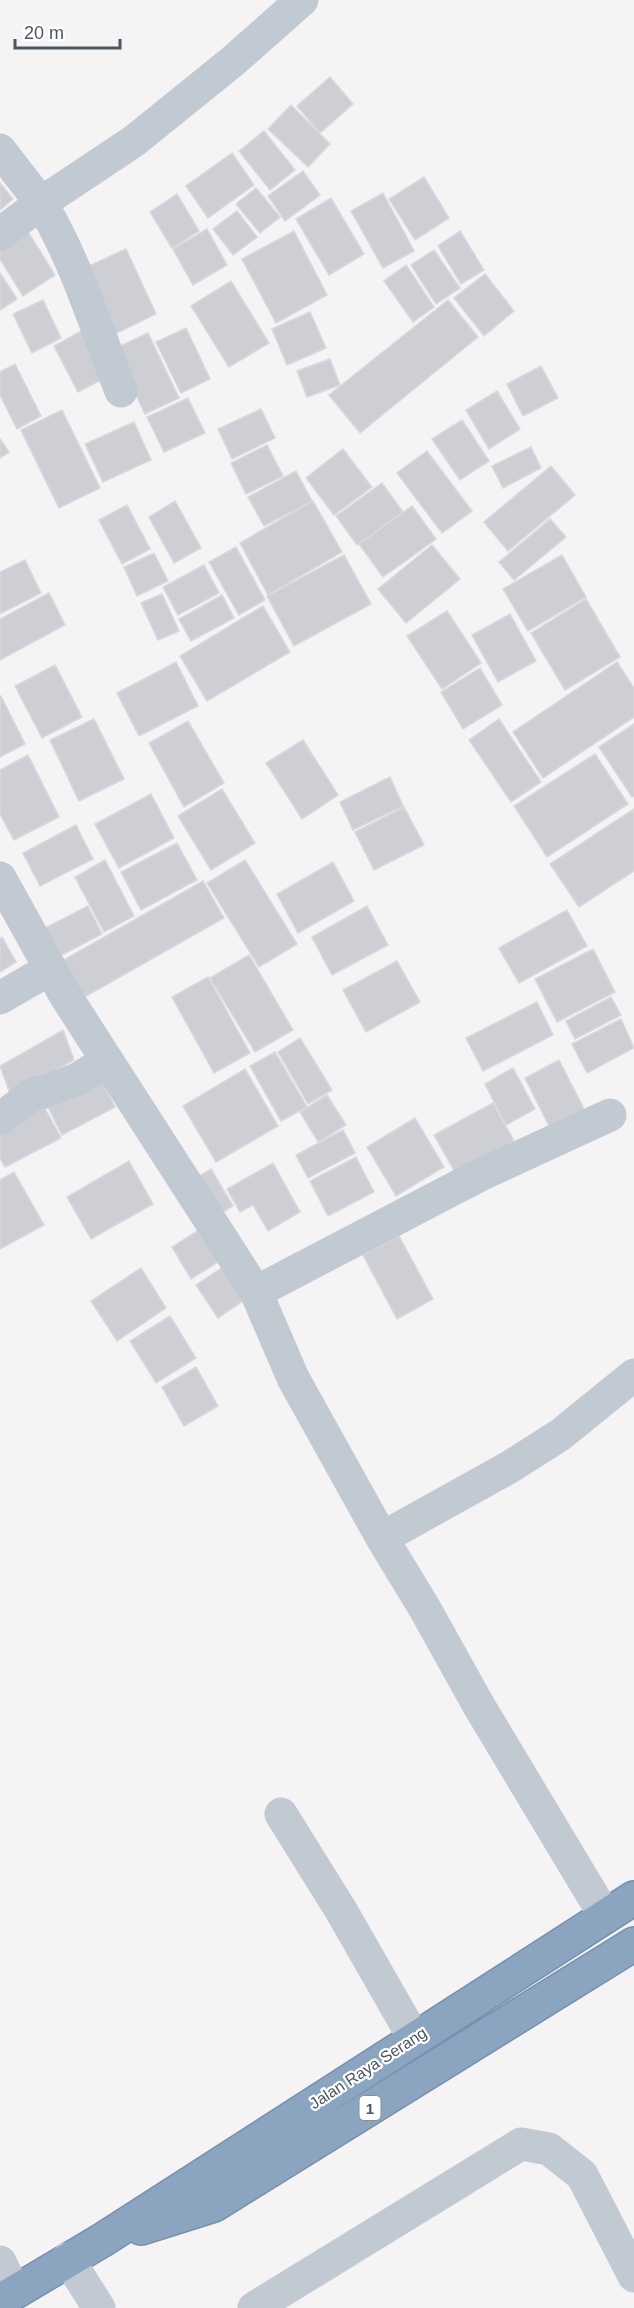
<svg xmlns="http://www.w3.org/2000/svg" width="634" height="2308" viewBox="0 0 634 2308" font-family="Arial,sans-serif">
	<style>
		.building { fill: #cdcfd5; stroke: #d7d9de; stroke-width: 1.5 }
		.lines { fill: none; stroke-linecap: round; stroke-linejoin: round }
		.highway-casing { stroke: #7690ad; stroke-width: 36 }
		.minor { stroke: #c1cad2; stroke-width: 33 }
		.highway { stroke: #8ba5c1; stroke-width: 33 }
		.labels { text-anchor: middle; dominant-baseline: central; stroke-width: 4.5; stroke-linejoin: round; paint-order: stroke }
		.shield { fill: #fff; stroke: #808990; stroke-width: 1.5 }
		.shield-label { font-size: 15px; font-weight: bold; fill: #4a5661 }
		.street-label { font-size: 16px; fill: #4a5661; stroke: #fff }
	</style>
	<rect width="100%" height="100%" fill="#f5f3f3"/>
	<path class="building" d="M330 77 353 104 320 133 297 106Z
		M291 105 330 144 308 167 268 129Z
		M264 131 295 170 270 190 239 151Z
		M232 153 254 185 208 218 186 186Z
		M303 171 320 195 285 221 268 196Z
		M424 177 449 218 415 240 389 199Z
		M0 183 13 199 0 210Z
		M256 188 280 217 260 233 236 204Z
		M383 193 414 251 383 268 351 211Z
		M177 194 199 231 172 248 150 212Z
		M331 198 364 254 329 275 296 219Z
		M237 211 257 237 233 255 213 229Z
		M25 227 55 275 23 296 0 259V243Z
		M207 229 227 265 193 285 173 249Z
		M294 231 327 295 276 323 242 259Z
		M460 231 484 270 461 284 438 246Z
		M126 249 156 314 111 336 80 270Z
		M434 250 460 288 436 304 411 265Z
		M406 265 434 307 413 322 384 281Z
		M0 273 17 299 0 310Z
		M485 274 514 311 484 336 454 298Z
		M231 281 269 343 229 367 191 306Z
		M43 300 61 338 32 353 13 314Z
		M448 300 478 337 360 433 329 395Z
		M310 312 326 348 287 365 272 329Z
		M186 328 210 379 181 393 156 342Z
		M85 329 109 376 78 392 54 346Z
		M148 333 179 398 145 414 114 349Z
		M330 359 340 385 307 397 297 371Z
		M15 364 41 416 17 429 0 395V372Z
		M541 366 558 398 523 416 507 384Z
		M497 391 520 429 489 449 466 410Z
		M188 398 205 433 164 452 147 417Z
		M261 409 275 438 232 459 218 429Z
		M62 410 100 488 59 508 21 430Z
		M462 420 489 461 460 480 432 439Z
		M134 422 151 460 103 482 85 444Z
		M0 439 9 452 0 458Z
		M267 445 283 476 246 494 231 463Z
		M531 447 541 468 503 488 492 466Z
		M343 449 372 487 334 515 306 478Z
		M427 451 472 511 442 533 397 473Z
		M551 466 575 495 508 551 484 522Z
		M296 471 312 501 264 526 248 497Z
		M382 483 403 512 357 545 336 516Z
		M175 501 201 548 174 563 149 517Z
		M313 501 342 552 268 595 240 543Z
		M127 505 150 549 122 564 99 520Z
		M412 506 436 539 383 577 359 544Z
		M550 519 566 537 514 580 499 562Z
		M432 545 460 579 406 623 378 589Z
		M236 547 265 600 239 615 209 562Z
		M154 553 168 581 137 596 124 567Z
		M344 555 371 604 294 646 267 596Z
		M562 555 586 597 528 631 503 589Z
		M25 560 41 593 0 614V572Z
		M204 565 219 593 178 615 163 587Z
		M49 593 65 625 0 660V619Z
		M162 594 179 631 158 640 141 603Z
		M222 595 234 618 191 641 179 619Z
		M586 599 620 657 565 690 531 633Z
		M263 606 290 652 207 701 180 656Z
		M447 611 481 663 442 689 407 636Z
		M510 614 536 661 498 682 472 635Z
		M176 662 198 706 139 736 117 693Z
		M617 662 634 688V717L543 778 513 732Z
		M55 665 82 717 42 738 15 686Z
		M480 668 502 705 463 729 441 692Z
		M1 696 25 744 0 757V697Z
		M94 719 124 779 79 801 50 740Z
		M499 719 541 782 511 802 469 740Z
		M188 721 224 783 184 807 149 743Z
		M634 724V796L632 797 599 747Z
		M303 740 338 795 302 819 266 763Z
		M595 754 628 804 547 857 514 806Z
		M28 755 59 817 14 840 0 814V770Z
		M390 777 403 806 353 830 340 802Z
		M222 789 255 843 211 870 178 816Z
		M151 794 174 838 119 868 95 824Z
		M404 807 424 845 374 870 355 832Z
		M634 809V871L579 907 550 864Z
		M76 825 93 859 40 886 23 853Z
		M177 843 197 880 141 910 121 872Z
		M105 860 134 916 104 932 75 877Z
		M245 860 297 944 259 967 207 883Z
		M333 862 354 901 298 933 277 894Z
		M203 881 224 918 81 999 60 962Z
		M88 906 102 934 60 956 45 928Z
		M367 906 388 945 332 975 312 937Z
		M567 910 587 946 519 983 499 948Z
		M2 937 16 962 0 972V939Z
		M593 949 615 992 557 1022 535 979Z
		M249 955 293 1030 255 1052 210 978Z
		M397 961 420 1002 366 1032 343 990Z
		M208 977 250 1053 214 1073 172 997Z
		M611 997 621 1015 575 1039 566 1021Z
		M537 1002 553 1035 483 1071 466 1038Z
		M621 1019 634 1048 587 1073 572 1044Z
		M63 1030 74 1060 11 1096 0 1066Z
		M300 1038 332 1090 308 1104 278 1052Z
		M275 1052 307 1107 281 1121 250 1066Z
		M559 1060 586 1113 551 1130 525 1078Z
		M513 1068 535 1109 506 1125 485 1084Z
		M245 1069 278 1126 216 1162 183 1106Z
		M98 1074 115 1107 62 1135 45 1101Z
		M327 1095 346 1125 318 1142 300 1112Z
		M42 1103 61 1138 5 1167 0 1158V1125Z
		M493 1103 514 1141 456 1174 434 1135Z
		M415 1118 444 1167 396 1196 367 1147Z
		M343 1130 355 1153 308 1178 296 1155Z
		M356 1157 374 1192 328 1216 310 1181Z
		M129 1161 153 1204 91 1239 67 1197Z
		M273 1163 300 1212 268 1231 253 1205 240 1212 227 1189Z
		M211 1169 233 1206 213 1218 191 1181Z
		M14 1172 44 1225 0 1249V1180Z
		M199 1230 218 1262 191 1279 172 1247Z
		M399 1236 433 1299 397 1319 363 1255Z
		M223 1267 244 1300 218 1318 196 1285Z
		M141 1268 166 1308 117 1341 91 1301Z
		M170 1316 196 1358 156 1383 130 1341Z
		M196 1367 218 1406 184 1426 162 1387Z"/>
	<g class="lines">
		<defs>
			<path id="highway" d="M141 2228 214 2205 634 1944
				M0 2301 104 2239 634 1898"/>
		</defs>
		<use href="#highway" class="highway-casing"/>
		<path class="minor" d="M0 150 41 203 134 141 233 61 302 0
			M0 234 41 203C75 258 97 331 121 391
			M0 878 65 995 256 1292 293 1378 382 1538 425 1609 479 1706 605 1916
			M0 998 50 969
			M0 1119 34 1093H41L78 1079 106 1061
			M256 1292 480 1175 610 1115
			M382 1538 508 1468 560 1435 634 1375
			M281 1814 342 1912 414 2038
			M68 2259 99 2308
			M0 2262 14 2291
			M254 2308 521 2144 549 2149 582 2175 634 2276"/>
		<use href="#highway" class="highway"/>
	</g>
	<g class="labels">
		<rect class="shield" x="359.5" y="2096" width="21" height="24" rx="4.5"/>
		<g class="shield-label">
			<text x="370" y="2108">1</text>
		</g>
		<g class="street-label">
			<text transform="translate(368 2068) rotate(-33)">Jalan Raya Serang</text>
		</g>
	</g>
	<path d="M15 39v9h105v-9" fill="none" stroke="#4a5661" stroke-width="3"/>
	<text x="24" y="39" font-size="18" fill="#4a5661" stroke="#ffffff" stroke-width="4.5" paint-order="stroke">20 m</text>
</svg>
